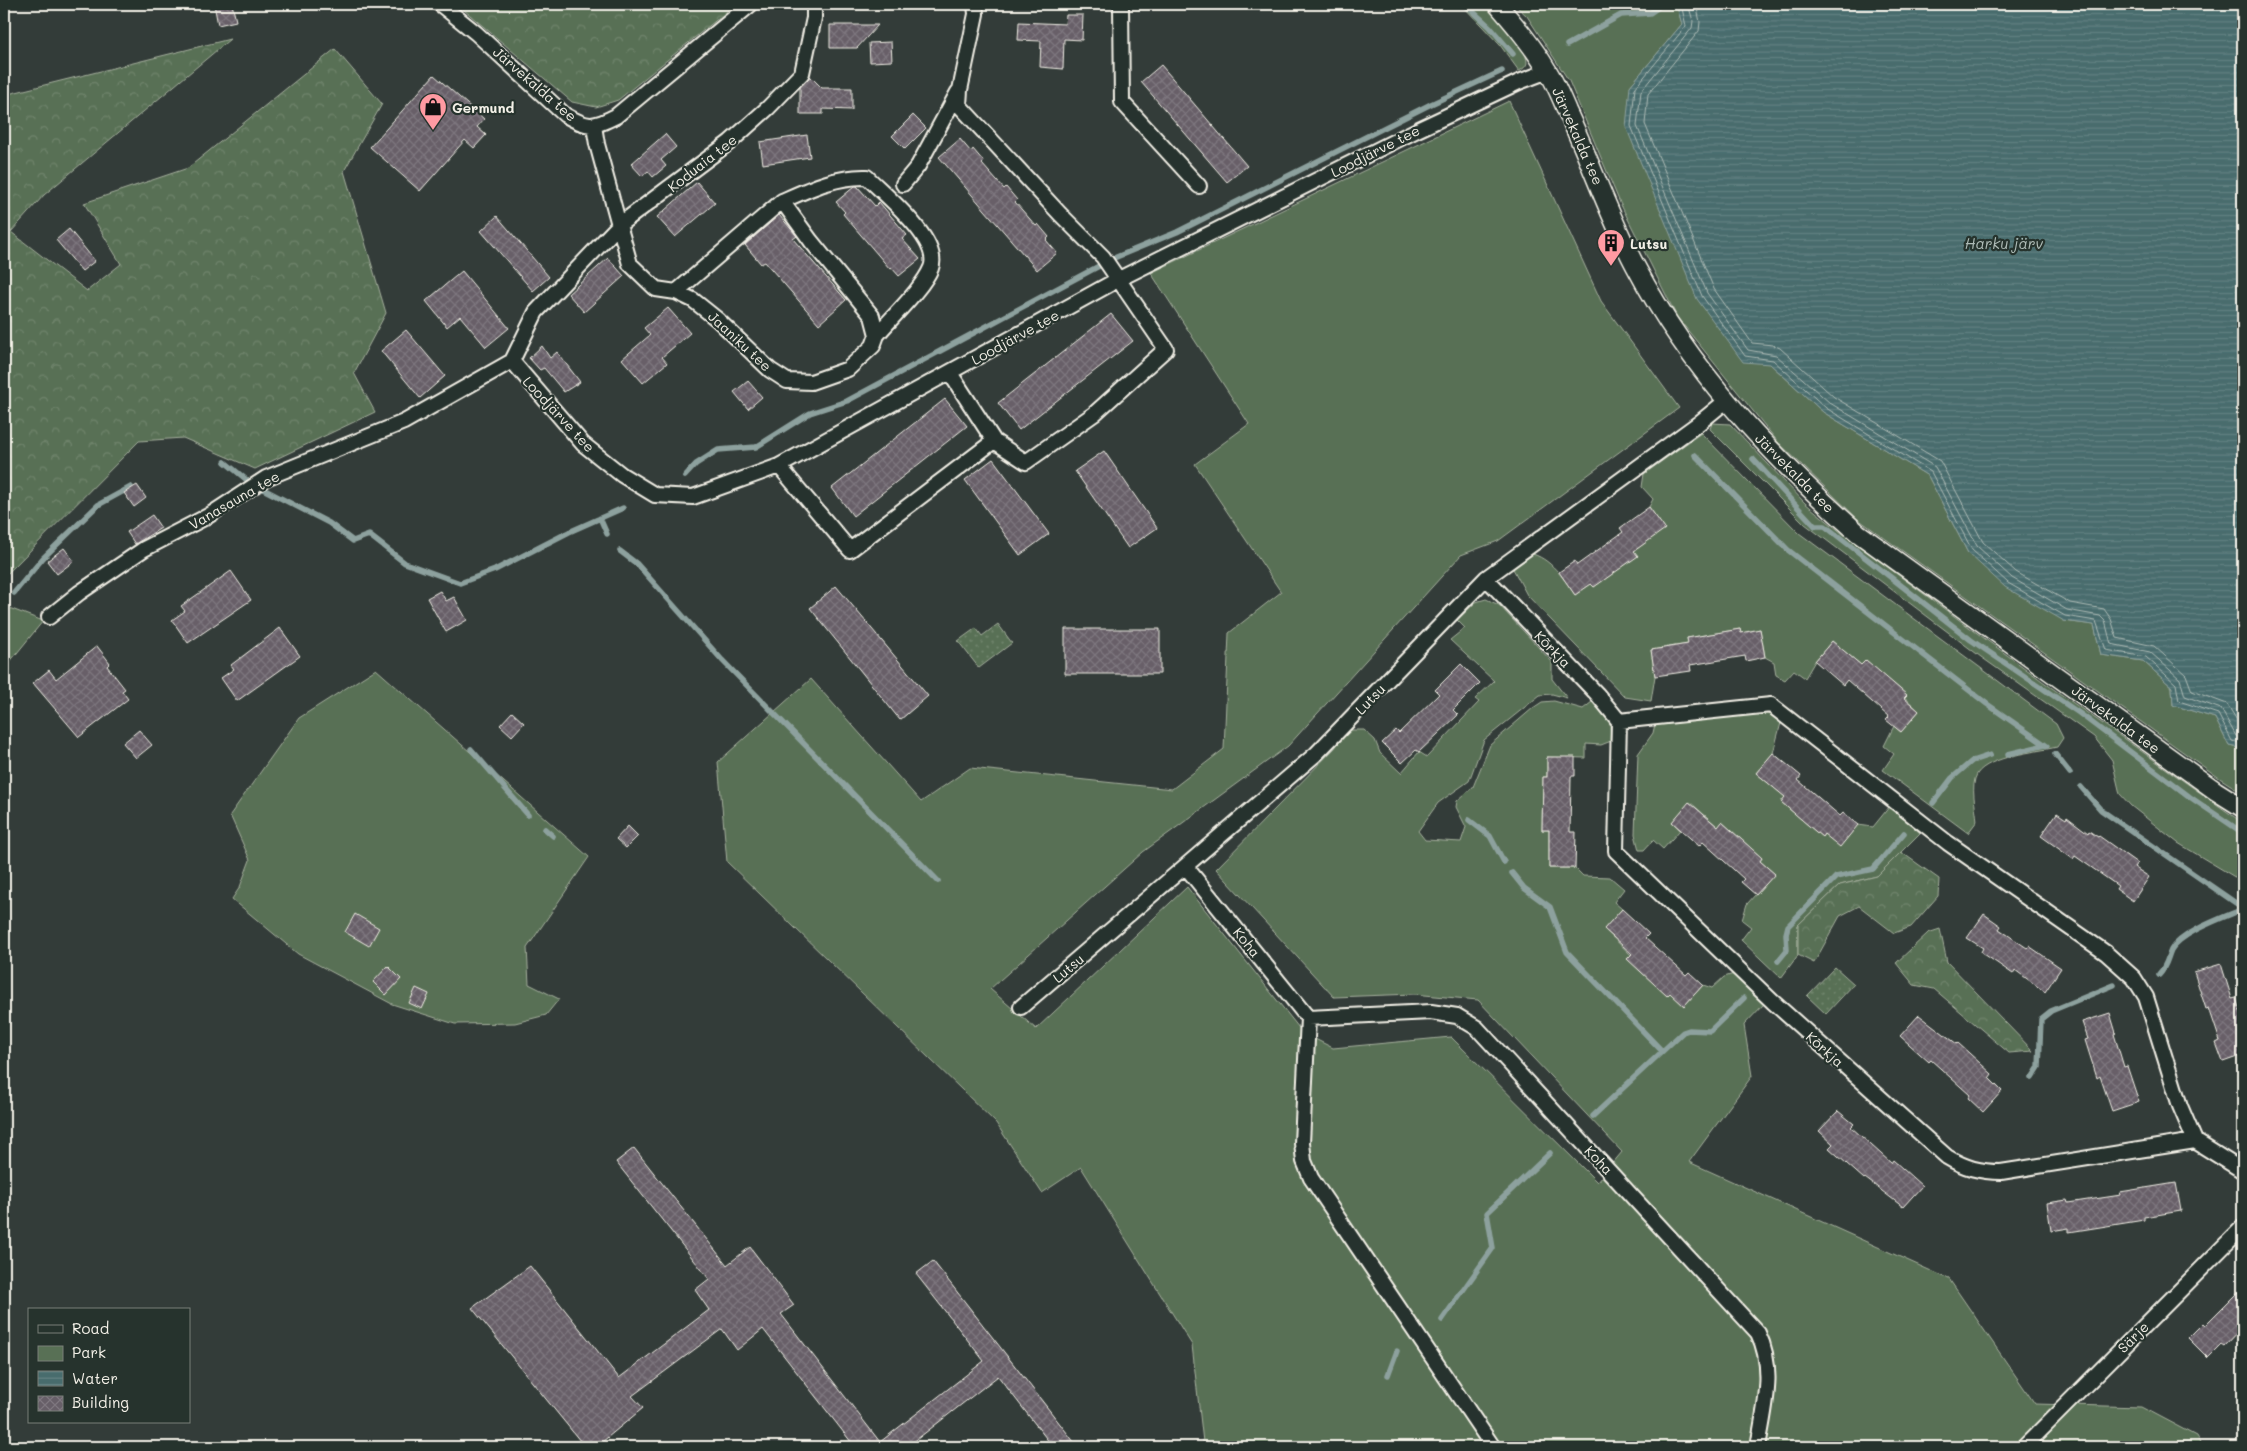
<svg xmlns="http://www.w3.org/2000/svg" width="2247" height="1451" viewBox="0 0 2247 1451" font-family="Mali,sans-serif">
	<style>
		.green { fill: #587055; stroke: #a6b09e }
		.forest { fill: url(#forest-crowns); stroke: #a6b09e }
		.park { fill: url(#park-dots); stroke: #a6b09e }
		.water { fill: url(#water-rules); stroke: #8da19e }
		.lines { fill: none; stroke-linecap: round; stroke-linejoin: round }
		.shore { stroke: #afbcb7; stroke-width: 1 }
		.stream { stroke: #8da19e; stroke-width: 5.5 }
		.building { fill: url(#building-cross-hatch); stroke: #f4f1e8 }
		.minor-casing { stroke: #f4f1e8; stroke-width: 18 }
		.tertiary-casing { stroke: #f4f1e8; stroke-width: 21 }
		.minor { stroke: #26332d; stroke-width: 14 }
		.tertiary { stroke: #26332d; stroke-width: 18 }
		.labels { text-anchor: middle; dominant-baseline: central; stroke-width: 4.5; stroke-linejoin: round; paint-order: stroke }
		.street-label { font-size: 14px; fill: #f4f1e8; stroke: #26332d }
		.poi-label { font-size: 14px; font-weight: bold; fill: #f4f1e8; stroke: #26332d; text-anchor: start }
		.water-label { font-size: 15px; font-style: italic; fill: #afbcb7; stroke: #26332d }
	</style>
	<defs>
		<pattern id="forest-crowns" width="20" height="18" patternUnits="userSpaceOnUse" patternTransform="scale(1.25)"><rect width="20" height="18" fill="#587055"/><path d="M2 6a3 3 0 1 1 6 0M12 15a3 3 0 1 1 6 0" fill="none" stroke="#71856d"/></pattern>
		<pattern id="park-dots" width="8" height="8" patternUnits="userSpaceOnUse" patternTransform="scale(1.25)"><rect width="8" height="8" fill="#587055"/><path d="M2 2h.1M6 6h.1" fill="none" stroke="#71856d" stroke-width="1.8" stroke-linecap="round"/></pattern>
		<pattern id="water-rules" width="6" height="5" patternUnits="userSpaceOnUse" patternTransform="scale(1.25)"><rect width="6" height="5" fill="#486c6d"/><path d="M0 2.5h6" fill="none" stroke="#638182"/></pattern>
		<pattern id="building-cross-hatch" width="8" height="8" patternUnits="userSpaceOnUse" patternTransform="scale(1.25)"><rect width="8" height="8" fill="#675f68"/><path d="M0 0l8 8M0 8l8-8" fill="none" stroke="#7d767e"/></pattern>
	</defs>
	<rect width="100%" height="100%" fill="#333c39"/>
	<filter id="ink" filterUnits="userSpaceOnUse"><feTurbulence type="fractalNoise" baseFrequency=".02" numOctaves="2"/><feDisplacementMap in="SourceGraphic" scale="10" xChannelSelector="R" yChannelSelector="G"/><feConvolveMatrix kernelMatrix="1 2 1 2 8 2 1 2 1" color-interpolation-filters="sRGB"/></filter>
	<g filter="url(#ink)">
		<path class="green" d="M1461 4H1483C1493 15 1528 47 1527 63 1526 67 1523 69 1519 71L1500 45Z
			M1514 4H1661L1677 7 1682 24 1630 86 1770 364 1823 412 1928 476 1968 553 2064 621 2094 625 2101 655 2143 661 2172 687 2173 705 2215 718 2229 746 2243 749V793L2218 777 1858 519 1778 442 1677 317 1620 203 1569 81 1527 16Z
			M1509 101 1601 301 1679 408 1498 541 1461 555 1288 746 1143 852 990 989 1036 1029 1187 887 1303 1033 1333 1048 1451 1037 1597 1182 1622 1152 1478 1000 1414 994 1334 997 1216 869 1334 749 1349 730H1364L1375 740 1380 753 1401 773 1419 752 1427 757 1479 702 1475 699 1494 681 1450 640 1465 628 1457 620 1476 602 1486 599 1499 605 1552 662V679L1567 698 1552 694 1540 695 1484 740 1469 781 1438 803 1418 831 1425 840 1461 842 1466 827 1456 807 1457 801 1473 787 1490 745 1533 708 1542 702 1554 701 1583 709 1592 702 1610 722 1611 741 1601 745 1586 744V758L1547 757V777H1543L1542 830H1549V868H1575L1583 876 1610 877 1624 889 1614 902 1622 909 1604 929 1684 1006 1703 985 1712 988 1724 977 1734 974 1765 1003 1744 1025 1752 1076 1689 1162 1949 1279 2035 1404 2141 1407 2196 1436 2202 1447H1206L1203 1442 1192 1345 1081 1167 1042 1193 996 1123 727 862 718 762 811 679 921 802 970 768 1172 789 1224 749 1229 633 1281 592 1195 464 1249 424 1151 273Z
			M1712 423 1730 424 1805 503 1848 538 2045 683 2243 823V882L2178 843 2131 806 2120 794 2112 760 2094 737 1981 657 1805 524 1710 429Z
			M1701 433 1799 533 2056 724 2063 738 2057 747C2036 752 1989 756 1977 774 1970 786 1976 808 1977 821L1968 833 1883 770 1894 754 1884 746 1894 726 1901 732 1919 711 1866 660 1861 665 1832 641 1815 661 1805 678 1794 670 1785 680 1776 675 1774 662 1765 657 1760 629 1741 633 1740 629 1687 638 1688 644 1651 650 1655 676 1651 701 1625 697 1527 595 1511 565 1529 553C1551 558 1563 578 1575 595L1591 584 1594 587 1637 556 1634 551 1664 529 1649 507 1653 499 1642 487 1644 474Z
			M4 606 43 621 4 669Z
			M376 669 589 857 527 948 529 984 559 999 546 1015 515 1023 455 1024 392 1004 298 954 232 899 240 887 250 860 230 815 299 718Z
			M1740 712 1764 713 1782 719 1773 753 1756 773 1785 797 1781 802 1822 837 1824 834 1858 825 1873 827 1890 806 1920 833 1877 876 1840 885 1798 925V955L1781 978 1741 940 1751 927 1742 920 1747 904 1774 874 1760 861 1762 858 1723 823 1718 827 1690 802 1672 822 1680 830 1663 849 1653 840 1644 850H1639L1635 834 1638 754 1653 733 1655 724Z"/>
		<path class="forest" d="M457 4H736L618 100 596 107 572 102Z
			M230 39 44 195 11 232 87 291 121 264 84 203 188 168 335 49 382 104 344 171 386 313 354 373 375 412 255 469 183 438 139 441 4 577V95Z
			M1901 852 1939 879 1938 896 1911 927 1894 933 1859 906 1840 916 1814 963 1798 955V925L1840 885 1877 876Z
			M1940 929 1947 962 2033 1051 2009 1053 1934 989 1914 985 1896 963 1928 933Z"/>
		<path class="park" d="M998 624 1012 643 979 668 958 641 976 628 982 636Z
			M1835 967 1854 984 1826 1014 1807 996Z"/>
		<path class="water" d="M1661 4H2243V749L2229 746 2215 718 2173 705 2172 687 2143 661 2101 655 2094 625 2064 621 2005 587 1968 553 1928 476 1823 412 1770 364 1743 362 1697 299 1626 127 1630 86 1682 24 1677 7Z"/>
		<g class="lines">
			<path class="shore" d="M1681 4 1686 26 1635 88 1631 126 1702 296 1745 356 1773 360 1826 408 1931 472 1972 550 2008 583 2065 616 2096 621 2106 650 2146 657 2176 684 2179 701 2218 714 2232 741 2243 744
				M1688 4 1693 21 1692 28 1641 91 1637 126 1707 293 1748 350 1776 355 1830 403 1935 467 1977 546 2012 578 2067 610 2100 616 2105 621 2111 644 2150 652 2180 679 2185 696 2221 709 2236 736 2243 738
				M1696 4 1700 22 1699 31 1648 94 1645 124 1714 289 1752 343 1773 345 1780 348 1834 397 1940 461 1983 542 2016 572 2070 603 2104 609 2111 619 2117 638 2154 646 2186 675 2192 691 2227 704 2243 730"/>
			<path class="stream" d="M1465 4 1490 27 1513 54
				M1567 45 1621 15 1650 13 1663 4
				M1695 455 1788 550 1987 704 2047 746
				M1753 459 1815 526H1825L1971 640 2079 713 2190 797 2243 833
				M225 462 248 481
				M685 476 696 464 718 450 756 447 810 413 847 401 1114 258 1177 232 1431 104 1502 71
				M261 488 329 523 353 541 369 535 405 563 460 583 495 570 569 532 623 508
				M600 518 607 534
				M620 551 637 564 722 660 938 881
				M14 593 43 558 98 505 131 487
				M471 749 528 815
				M2008 754 2045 745
				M2055 754 2070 773
				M2081 787 2101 810 2243 908
				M1933 803 1952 778 1972 761 1990 755
				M1469 820 1490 836 1504 862
				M545 829 553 836
				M1512 873 1524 888 1550 907 1567 952 1662 1051
				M1778 961 1787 950 1786 934 1788 926 1836 877 1873 869 1904 833
				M2159 974C2167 966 2167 959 2171 950 2181 932 2225 917 2243 909
				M2032 1078 2039 1067 2041 1019 2051 1011 2114 985
				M1593 1116 1683 1032 1689 1030 1710 1031 1744 998
				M1442 1320 1493 1248 1487 1213 1550 1153
				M1388 1375 1397 1351"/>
		</g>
		<path class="building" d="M214 4H232L236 21 218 25Z
			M1066 15H1083L1082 40 1064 39 1063 69 1040 67 1041 41 1018 40 1019 22 1065 24Z
			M830 25H878L857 48H830Z
			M891 42 892 61 870 62 869 43Z
			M1161 65 1247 166 1227 182 1141 82Z
			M434 75 484 119 477 127 486 135 474 148 465 140 420 191 370 147Z
			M810 76 822 88H852V110L823 109V114H800V87Z
			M913 115 926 128 905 149 892 136Z
			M665 134 676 147 661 160 666 166 653 177 648 171 642 176 631 164Z
			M807 135 810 157 763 164 760 142Z
			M960 139 971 152 973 149 984 162 982 164 1004 189 1006 187 1017 200 1015 202 1036 226 1038 224 1049 237 1046 240 1057 253 1037 270 939 157Z
			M697 182 715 203 675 237 657 217Z
			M855 186H857L875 206 879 202 907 235 902 239 920 259 899 276 891 267 890 269 843 214 845 212 836 202Z
			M779 215 797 236 793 239 846 300 819 324 765 262 761 264 745 245Z
			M497 216 549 277 533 291 481 231Z
			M69 229 95 261 82 271 56 240Z
			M608 258 624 276 584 312 568 294Z
			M462 271 509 328 486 347 460 316 447 327 426 301Z
			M668 308 690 333 662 357 667 363 643 383 622 359 650 335 644 328Z
			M1111 314 1133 341 1019 430 998 403Z
			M406 330 445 376 420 398 381 351Z
			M542 346 550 358 557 352 580 382 564 392 544 368 540 370 529 358Z
			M748 381 762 397 748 409 734 392Z
			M945 399 967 426 853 516 832 488Z
			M1104 451 1157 528 1128 548 1075 471Z
			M993 459 1049 534 1020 555 965 480Z
			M137 485 146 498 134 507 124 493Z
			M1649 507 1665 529 1634 551 1638 556 1594 587 1591 584 1575 595 1559 572 1575 561 1577 565 1623 532 1620 528Z
			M152 515 161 528 135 544 127 532Z
			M64 548 74 561 57 574 47 561Z
			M231 571 251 600 188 643 172 620 185 611 181 606Z
			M836 586 928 696 900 720 810 608Z
			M440 591 446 601 454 597 467 620 446 632 427 598Z
			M280 628 300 656 237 701 221 678 234 669 231 665Z
			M1065 629H1160V674H1065Z
			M1740 629 1741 633 1760 629 1765 657 1746 661 1745 656 1690 665 1691 671 1655 676 1651 650 1688 644 1687 638Z
			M1832 641 1861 665 1866 660 1907 695 1904 698 1919 711 1901 732 1886 720 1889 717 1847 680 1843 685 1815 661Z
			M97 646 110 663 107 666 125 689 122 691 128 699 79 737 33 683 49 670 56 679Z
			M1461 664 1480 683 1453 710 1458 715 1419 752 1416 750 1402 763 1382 743 1396 730 1399 733 1439 694 1435 690Z
			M512 712 524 723 512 736 500 725Z
			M139 730 152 745 136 758 123 743Z
			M1773 753 1801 776 1798 780 1840 816 1843 813 1858 825 1840 847 1824 834 1822 837 1781 802 1785 797 1756 773Z
			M1547 757H1575V776H1571L1570 832H1576L1575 868H1549V830H1542L1543 777H1547Z
			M1689 802 1718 827 1722 822 1762 858 1760 861 1775 874 1756 895 1741 882 1744 879 1703 842 1699 846 1672 822Z
			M2057 813 2066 819 2067 817 2088 833 2089 831 2098 837 2099 836 2137 863 2134 867 2149 877 2133 901 2116 889 2118 886 2075 856 2073 859 2041 836Z
			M628 826 638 836 626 848 616 839Z
			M1622 909 1649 934 1645 938 1686 975 1689 972 1703 985 1684 1006 1670 993 1667 996 1627 959 1632 954 1604 929Z
			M355 914 379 928 369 946 345 932Z
			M1984 914 2001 926 1999 929 2027 948 2029 946 2061 968 2045 992 2015 970 2013 974 1981 952 1983 948 1967 938Z
			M2221 964 2232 999 2236 998 2243 1021V1055L2223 1062 2216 1043 2220 1041 2209 1008 2206 1009 2194 972Z
			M388 966 401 979 386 995 373 982Z
			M416 988 429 994 422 1009 409 1003Z
			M2110 1013 2116 1033 2114 1034 2124 1067 2127 1066 2139 1102 2112 1111 2100 1076 2097 1078 2085 1040 2088 1039 2082 1022Z
			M1919 1015 1957 1044 1958 1043 1992 1074 1989 1078 2002 1091 1983 1112 1968 1098 1970 1095 1931 1060 1929 1062 1900 1036Z
			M1838 1111 1854 1124 1851 1127 1891 1163 1893 1160 1922 1186 1903 1207 1865 1178 1864 1179 1829 1148 1833 1144 1819 1131Z
			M634 1148 727 1265 750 1247 794 1305 781 1314 880 1442 984 1361 916 1274 933 1261 1078 1447H1053L998 1376 907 1447H855L763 1329 737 1350 722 1329 632 1396 643 1408 596 1447H585L472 1308 530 1266 619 1378 709 1310 695 1290 709 1279 616 1162Z
			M2176 1183 2181 1211 2144 1217V1220L2069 1232V1228L2051 1231 2047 1203 2067 1200 2068 1203 2121 1195 2120 1192Z
			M2243 1287V1327L2224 1347 2221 1345 2208 1358 2188 1338 2203 1323 2205 1325Z"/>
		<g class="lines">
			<defs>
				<path id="minor" d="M440 4 476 33 565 115C588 128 593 128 616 116L751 4
					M1121 4 1122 102 1199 186
					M594 126 597 144 619 225 730 142 768 108 802 73 814 18V4
					M903 184 918 166 958 92
					M782 201C809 189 836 176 867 177 885 195 942 241 931 268 923 288 891 318 877 335
					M619 225 630 264 656 289 676 292 693 300 718 320 770 370 787 381 811 382 848 369 873 346 877 335 872 316 811 241 782 201 676 292
					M512 361 583 444 622 475 655 495 693 497 779 466 1119 279 1417 130 1519 82 1548 71
					M512 361 536 312 619 225
					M950 373 994 441
					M779 466 850 550 994 441 1026 462 1094 414 1166 349 1103 257 1060 214 959 105 960 90 976 14 975 4
					M1486 578 1597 694 1619 721 1616 851 1773 1002 1947 1157C1965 1168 1980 1172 2001 1172L2195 1141 2243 1171
					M49 617 79 593 144 549 208 516 266 478 404 422 512 361
					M1619 721 1771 705 1948 843 2106 953 2134 978 2146 997 2180 1106 2195 1141
					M1186 867 1308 1018 1302 1143 1304 1161 1311 1178 1493 1447
					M1021 1007 1316 754 1486 578 1699 423 1726 401
					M1308 1018 1431 1012 1457 1016 1477 1028 1758 1333C1776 1370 1764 1409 1758 1447
					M2024 1447 2243 1227"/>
				<path id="tertiary" d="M1497 4C1515 25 1533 46 1547 70 1555 82 1561 97 1567 111 1591 162 1609 217 1636 267 1690 370 1771 456 1858 533L2216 791 2243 808"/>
			</defs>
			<use href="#minor" class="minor-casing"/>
			<use href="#tertiary" class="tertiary-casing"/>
			<use href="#minor" class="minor"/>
			<use href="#tertiary" class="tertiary"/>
		</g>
	</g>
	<defs>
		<symbol id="shop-pin" viewBox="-11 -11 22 30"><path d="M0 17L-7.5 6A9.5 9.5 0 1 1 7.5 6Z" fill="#ff9aa2" stroke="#26332d"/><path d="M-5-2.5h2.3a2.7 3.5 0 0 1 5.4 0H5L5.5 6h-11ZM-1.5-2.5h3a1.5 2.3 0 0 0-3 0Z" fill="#111"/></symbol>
		<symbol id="building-pin" viewBox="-11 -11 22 30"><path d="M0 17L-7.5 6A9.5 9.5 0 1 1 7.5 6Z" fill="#ff9aa2" stroke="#26332d"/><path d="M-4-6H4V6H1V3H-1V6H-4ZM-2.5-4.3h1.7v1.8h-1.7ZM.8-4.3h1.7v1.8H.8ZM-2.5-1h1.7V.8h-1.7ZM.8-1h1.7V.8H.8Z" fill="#111"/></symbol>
	</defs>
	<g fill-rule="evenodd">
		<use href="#shop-pin" x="417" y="91" width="32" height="43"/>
		<use href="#building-pin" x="1595" y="227" width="32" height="43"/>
	</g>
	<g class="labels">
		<g class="street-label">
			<text transform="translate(535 84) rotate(41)">Järvekalda tee</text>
			<text transform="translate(1578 136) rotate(66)">Järvekalda tee</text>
			<text transform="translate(1375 151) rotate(-27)">Loodjärve tee</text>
			<text transform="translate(702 163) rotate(-38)">Koduaia tee</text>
			<text transform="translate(1015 337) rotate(-29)">Loodjärve tee</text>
			<text transform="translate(740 341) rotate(43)">Jaaniku tee</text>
			<text transform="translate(559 414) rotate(47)">Loodjärve tee</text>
			<text transform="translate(1795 473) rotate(45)">Järvekalda tee</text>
			<text transform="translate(234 500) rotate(-30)">Vanasauna tee</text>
			<text transform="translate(1553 649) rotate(46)">Kõrkja</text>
			<text transform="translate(1370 699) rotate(-46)">Lutsu</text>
			<text transform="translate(2116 719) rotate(36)">Järvekalda tee</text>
			<text transform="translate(1247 942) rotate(51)">Koha</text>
			<text transform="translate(1068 968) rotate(-40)">Lutsu</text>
			<text transform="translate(1825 1049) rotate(42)">Kõrkja</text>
			<text transform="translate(1599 1160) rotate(47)">Koha</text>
			<text transform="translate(2133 1337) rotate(-45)">Särje</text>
		</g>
		<g class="poi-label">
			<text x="452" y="107">Germund</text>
			<text x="1630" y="243">Lutsu</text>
		</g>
		<g class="water-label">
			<text x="2004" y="243">Harku järv</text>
		</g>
	</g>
	<rect width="2247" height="1451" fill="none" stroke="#26332d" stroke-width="20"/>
	<rect x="10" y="10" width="2227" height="1431" fill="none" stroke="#f4f1e8" stroke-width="2" filter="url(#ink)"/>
	<rect x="28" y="1308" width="162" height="115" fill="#26332d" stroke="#787f78"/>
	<rect x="38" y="1325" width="25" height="8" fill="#26332d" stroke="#787f78"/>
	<text x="72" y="1334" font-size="15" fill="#f4f1e8">Road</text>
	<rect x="38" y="1346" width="25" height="15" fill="#587055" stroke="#787f78"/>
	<text x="72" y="1358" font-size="15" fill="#f4f1e8">Park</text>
	<rect x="38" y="1371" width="25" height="15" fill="url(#water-rules)" stroke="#787f78"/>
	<text x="72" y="1384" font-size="15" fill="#f4f1e8">Water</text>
	<rect x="38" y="1396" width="25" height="15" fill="url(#building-cross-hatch)" stroke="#787f78"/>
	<text x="72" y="1408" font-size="15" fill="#f4f1e8">Building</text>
</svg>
